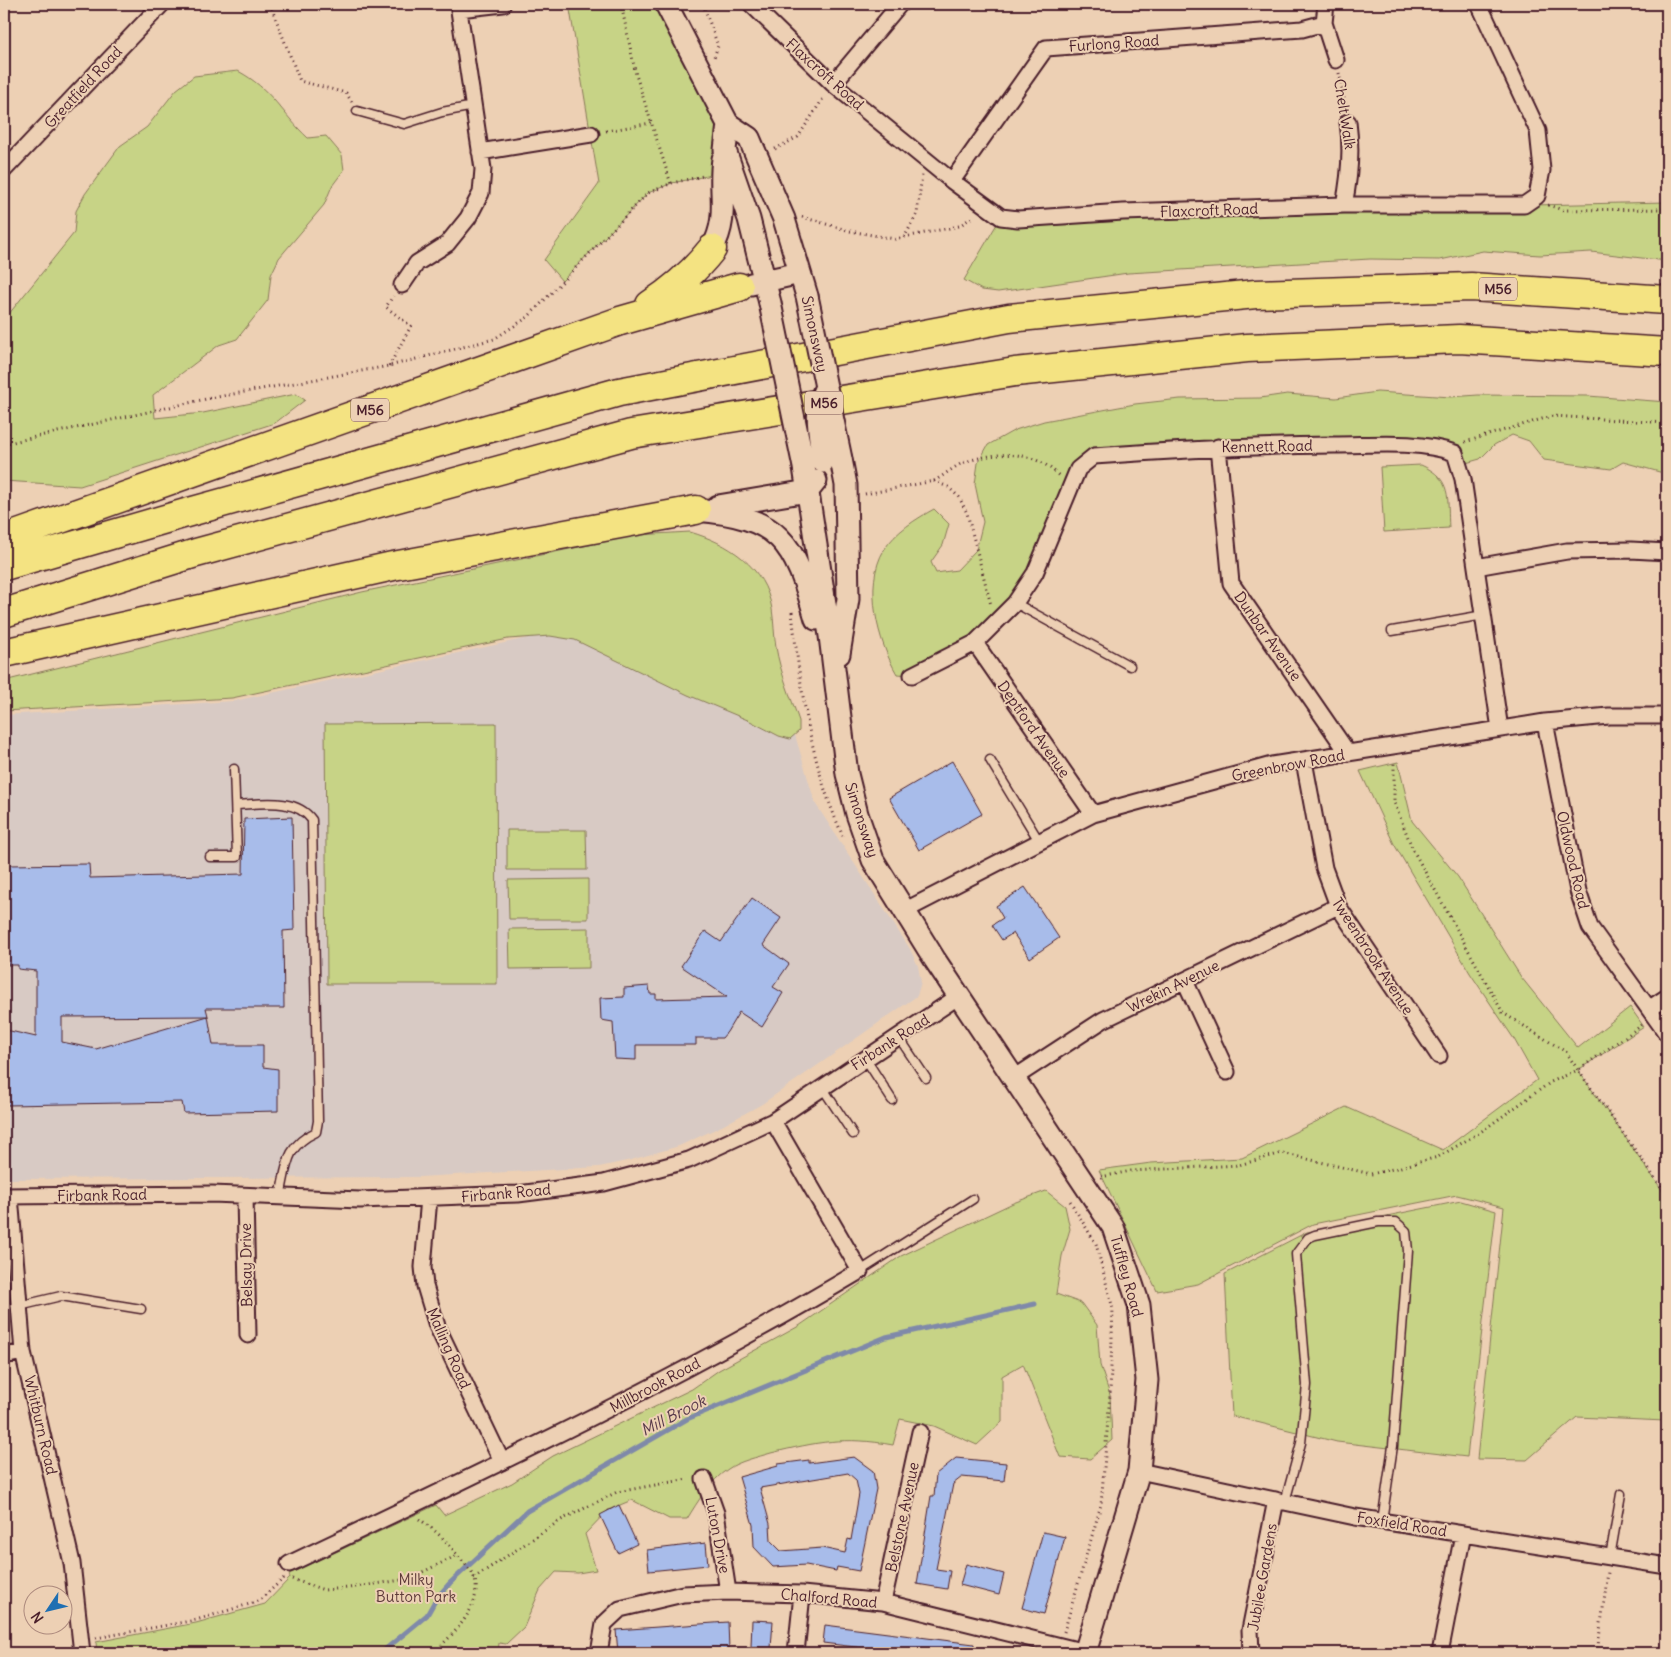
<svg xmlns="http://www.w3.org/2000/svg" width="1671" height="1657" viewBox="0 0 1671 1657" font-family="Delius,sans-serif">
	<style>
		.built { fill: #d8cac4 }
		.green { fill: #c7d386; stroke: #887958 }
		.lines { fill: none; stroke-linecap: round; stroke-linejoin: round }
		.stream { stroke: #7f89a9; stroke-width: 5 }
		.building { fill: #a8bcea; stroke: #4a1f2b; fill-rule: evenodd }
		.lane-casing { stroke: #4a1f2b; stroke-width: 11 }
		.street-casing { stroke: #4a1f2b; stroke-width: 19 }
		.secondary-casing { stroke: #4a1f2b; stroke-width: 25 }
		.highway-casing { stroke: #4a1f2b; stroke-width: 31 }
		.path { stroke: #4a1f2b; stroke-width: 3; stroke-dasharray: 1 4; stroke-linecap: butt }
		.lane { stroke: #edd0b4; stroke-width: 8 }
		.street { stroke: #edd0b4; stroke-width: 15 }
		.secondary { stroke: #edd0b4; stroke-width: 21 }
		.highway { stroke: #f4e382; stroke-width: 28 }
		.secondary-bridge-casing { stroke: #4a1f2b; stroke-width: 25; stroke-linecap: butt }
		.secondary-bridge { stroke: #edd0b4; stroke-width: 21 }
		.labels { text-anchor: middle; dominant-baseline: central; stroke-width: 4; stroke-linejoin: round; paint-order: stroke }
		.shield { fill: #edd0b4; stroke: #7b5454; stroke-width: 1 }
		.shield-label { font-size: 14px; font-weight: bold; fill: #4a1f2b }
		.street-label { font-size: 15px; fill: #4a1f2b; stroke: #edd0b4 }
		.park-label { font-size: 15px; fill: #5d3a39; stroke: #edd0b4 }
		.water-label { font-size: 16px; font-style: italic; fill: #57394a; stroke: #edd0b4 }
	</style>
	<rect width="100%" height="100%" fill="#edd0b4"/>
	<filter id="ink" filterUnits="userSpaceOnUse"><feTurbulence type="fractalNoise" baseFrequency=".02" numOctaves="2"/><feDisplacementMap in="SourceGraphic" scale="10" xChannelSelector="R" yChannelSelector="G"/><feConvolveMatrix kernelMatrix="1 2 1 2 8 2 1 2 1" color-interpolation-filters="sRGB"/></filter>
	<g filter="url(#ink)">
		<path class="built" d="M570 629 788 711 815 803 910 949 918 966 921 982 917 996 762 1104 722 1126 679 1146 631 1160 599 1167 419 1177 4 1179V715L234 701Z"/>
		<path class="green" d="M569 4H666L728 124 721 173 672 183 648 193 562 281 544 260 599 184Z
			M238 71C272 89 282 114 308 138L326 136 342 155 344 170 332 186 324 205 279 258 271 275 268 300 237 339 219 345 153 395 155 418 203 413 296 394 305 400 275 423 80 486 4 481V320L74 233 76 211 85 194 120 146 147 127 176 90 194 76Z
			M1667 202V261L1591 252 1540 255 1483 251 1440 260 1370 259 1128 273 998 292 982 290 964 280 1001 217Z
			M1377 392 1451 397 1478 395 1588 396 1667 402V474L1623 462 1611 469 1544 460 1529 441 1512 435 1494 445 1480 459 1459 465 1434 446 1094 456 1078 469 1035 573 975 643 912 675 897 674C878 642 863 585 884 550 895 532 916 519 934 509L949 524 943 545 931 562 936 573 957 570 976 550 983 522 975 484 978 463 988 445 1015 430 1044 421 1135 404 1180 399 1260 398 1287 394 1336 398Z
			M1421 465C1453 479 1447 498 1449 528L1384 532 1380 467Z
			M690 532C728 543 765 566 772 609 774 622 774 635 776 647 780 672 791 697 799 721V731L790 739 779 736 750 721 688 695 575 640 550 636 508 639 232 698 4 711V681L362 592 637 535Z
			M496 723 497 984H327L325 724Z
			M1398 762 1412 821 1458 877 1521 977 1578 1048 1630 1007 1644 1027 1578 1070 1667 1197V1424L1665 1421 1577 1417 1527 1460 1477 1459 1504 1207 1457 1195 1313 1224 1198 1284 1157 1291 1099 1170 1151 1163 1242 1158 1346 1107 1443 1150 1537 1080 1514 1039 1470 973 1394 844 1360 771Z
			M507 830H586L587 870H507Z
			M588 879V919H509L508 880Z
			M589 928V968L510 969 509 929Z
			M1046 1191 1065 1206 1070 1229 1062 1256 1056 1294 1081 1303 1097 1325 1100 1365 1110 1395 1112 1440 1090 1459 1060 1457 1023 1364 1002 1376V1422L977 1445 934 1426 900 1419 893 1445C845 1436 817 1442 771 1453 758 1457 739 1461 728 1469 710 1481 698 1501 687 1519H669L632 1500 608 1510 585 1534 596 1570 578 1573 556 1572 540 1590 524 1627 506 1644 499 1643 498 1653H97L96 1642 196 1623 265 1604 290 1578 289 1574 436 1505 444 1515 512 1483 553 1456 692 1389 719 1370 799 1326 901 1256 1013 1203Z
			M1461 1201 1496 1211 1467 1457 1337 1442 1232 1416 1225 1274 1307 1232Z"/>
		<g class="lines">
			<path class="stream" d="M381 1653 427 1615 436 1599 450 1583 527 1511 687 1419 886 1337 1035 1304"/>
		</g>
		<path class="building" d="M952 761 982 814 919 850 889 798Z
			M292 817 294 930 283 931 284 1008H206L208 1016 62 1017V1042L96 1049 208 1016 213 1045H263V1067L278 1069V1111L184 1113 182 1102 7 1105 6 1030 36 1037V971L18 969V965H8L7 865 89 864 90 878 243 874 244 819Z
			M1025 887 1059 938 1030 958 1013 933 1002 940 992 925 1003 918 996 906Z
			M752 898 781 918 763 945 789 964 773 987 783 993 762 1027 739 1012 727 1032 722 1038H696V1045H636V1060L615 1059 613 1022 601 1020 600 998 624 997V988L649 986 650 994H656V999L727 997 681 966 705 931 721 942Z
			M854 1457 873 1471 876 1489 859 1571 837 1567 836 1571 806 1565 773 1567 754 1547 753 1525 739 1477 778 1466V1464L809 1460V1463ZM848 1473 856 1480 859 1494 851 1540 848 1539 845 1553 822 1548 781 1551 771 1541 770 1524 760 1488Z
			M956 1458 1006 1463 1004 1481 962 1477 953 1484 936 1569 950 1571 947 1589 917 1584 931 1496H934L936 1474Z
			M619 1505 637 1544 618 1553 600 1515Z
			M1043 1532 1065 1537 1044 1614 1022 1608Z
			M706 1543 708 1565 649 1571 647 1550Z
			M966 1564 1004 1574 999 1595 960 1585Z
			M752 1620 773 1621 771 1648 751 1647Z
			M728 1622 729 1650 618 1653 616 1630Z
			M825 1625 974 1644V1653H904L823 1643Z"/>
		<g class="lines">
			<defs>
				<path id="lane" d="M357 111 404 124 442 112 474 106
					M1015 603 1130 666
					M1392 631 1484 615
					M990 760 1039 841
					M236 805C261 804 296 797 312 820L318 1121 316 1132C285 1146 287 1166 280 1197
					M210 857H237L234 769
					M898 1036 926 1078
					M865 1058 892 1100
					M822 1087 853 1134
					M860 1271 973 1199
					M19 1306 61 1296 141 1309
					M1285 1502 1301 1443 1307 1385 1296 1254 1308 1238 1315 1235 1378 1222H1396L1406 1231 1408 1251 1393 1446 1382 1521
					M1610 1557 1621 1494"/>
				<path id="street" d="M751 4 833 84 952 181 1001 217 1018 219 1123 212 1344 205H1524L1537 196 1542 170 1538 131 1479 4
					M459 9 503 4
					M1324 23 1336 60
					M833 84 900 4
					M480 152 591 134
					M4 170 162 4
					M952 181 1046 48 1302 29 1324 23 1326 4
					M1344 205C1350 176 1352 151 1348 122
					M402 285 417 263 447 244 468 218 481 193 483 169 458 4
					M1218 447 1231 583 1348 753
					M1476 567 1567 551 1631 550 1667 552
					M975 643 1093 814
					M912 675 975 643 1015 603 1035 573 1078 469 1094 456C1174 450 1253 446 1334 445 1374 445 1417 440 1455 453L1463 479 1500 729
					M1545 722 1578 891 1590 927 1667 1034
					M1304 761 1324 868 1338 906 1439 1056
					M904 911 1093 814 1272 765 1545 722 1609 716H1667
					M1185 981 1227 1072
					M1650 1008 1667 997
					M1014 1078 1103 1020 1338 906
					M4 1196 212 1194 360 1200 518 1194 604 1183 689 1160 773 1121 959 996
					M10 1196 23 1352 72 1563 82 1653
					M245 1196 248 1335
					M429 1198 423 1267 425 1286 437 1326 502 1462
					M4 1356 23 1352
					M1139 1471 1355 1517 1667 1566
					M704 1479 716 1513 728 1592
					M289 1564C482 1472 676 1381 860 1271L773 1121
					M883 1602 920 1432
					M599 1653 604 1624 620 1609 683 1594 728 1592 802 1594 883 1602 1085 1652
					M796 1653 802 1594
					M1251 1653 1250 1630 1276 1500
					M1440 1653 1463 1534"/>
				<path id="secondary" d="M666 4 728 124 749 138 784 219 807 296
					M728 124 725 150 749 219 770 303
					M712 249C730 216 718 193 723 159
					M751 284 800 273
					M804 467 830 636 847 774 857 814 873 860 935 960 1113 1227 1139 1305 1147 1380 1139 1471 1085 1653
					M718 506 808 491 816 481
					M696 510C780 517 794 541 816 619
					M839 654 848 599 846 485 841 459"/>
				<path id="highway" d="M650 305C674 289 694 272 712 249
					M4 539 620 321 739 287
					M4 566 186 513 619 392 1009 318 1256 294 1471 287 1667 300
					M4 613 196 553 631 434 1015 372 1247 348 1459 339 1667 352
					M4 653 393 566 696 510"/>
			</defs>
			<use href="#lane" class="lane-casing"/>
			<use href="#street" class="street-casing"/>
			<use href="#secondary" class="secondary-casing"/>
			<use href="#highway" class="highway-casing"/>
			<path class="path" d="M270 4 300 81 346 93 352 102
				M621 4 636 75 671 184
				M703 4 718 46 714 57
				M1339 73 1346 109
				M606 131 651 123
				M775 149 798 137 824 97
				M1548 205 1563 210 1667 209
				M802 217 850 231 895 239 959 226 974 216
				M904 238 917 214 922 175
				M389 366 411 326 386 307 393 296
				M1465 442 1552 416 1667 423
				M4 444 206 399 389 366 494 339 528 317 648 193 672 183 703 176
				M934 481C945 475 957 464 968 461 1002 451 1035 450 1060 477
				M865 494 934 481 948 487 959 497 967 513 991 605
				M792 612C800 687 811 767 843 836
				M1642 1025 1578 1070 1667 1195
				M1101 1177 1131 1171 1239 1165 1282 1153 1371 1174 1397 1168 1438 1157 1479 1133 1551 1082 1578 1070 1566 1052 1503 1013 1413 850 1394 802V762
				M419 1519C434 1529 447 1541 458 1556 463 1562 471 1569 474 1577 485 1604 451 1638 432 1653
				M474 1578 561 1520 617 1492 688 1479
				M292 1579 324 1590 349 1588 408 1579 458 1555
				M1064 1632 1101 1505 1110 1395 1113 1309 1096 1244 1070 1201
				M96 1638 196 1620 253 1603 261 1599 284 1578
				M1597 1653 1608 1572"/>
			<use href="#lane" class="lane"/>
			<use href="#street" class="street"/>
			<use href="#secondary" class="secondary"/>
			<use href="#highway" class="highway"/>
			<defs>
				<path id="secondary-bridge" d="M807 296 841 459
					M770 303 804 467
					M823 462C821 438 813 414 824 391"/>
			</defs>
			<use href="#secondary-bridge" class="secondary-bridge-casing"/>
			<use href="#secondary-bridge" class="secondary-bridge"/>
		</g>
	</g>
	<g class="labels">
		<g class="shield">
			<rect x="1479" y="277.5" width="38" height="23" rx="4"/>
			<rect x="805" y="391.5" width="38" height="23" rx="4"/>
			<rect x="351" y="398.5" width="38" height="23" rx="4"/>
		</g>
		<g class="shield-label">
			<text x="1498" y="289">M56</text>
			<text x="824" y="403">M56</text>
			<text x="370" y="410">M56</text>
		</g>
		<g class="street-label">
			<text transform="translate(1114 43) rotate(-4)">Furlong Road</text>
			<text transform="translate(825 74) rotate(42)">Flaxcroft Road</text>
			<text transform="translate(83 87) rotate(-47)">Greatfield Road</text>
			<text transform="translate(1345 114) rotate(81)">Chelt Walk</text>
			<text transform="translate(1209 210) rotate(-2)">Flaxcroft Road</text>
			<text transform="translate(815 334) rotate(78)">Simonsway</text>
			<text transform="translate(1267 446) rotate(-1)">Kennett Road</text>
			<text transform="translate(1268 636) rotate(55)">Dunbar Avenue</text>
			<text transform="translate(1034 729) rotate(55)">Deptford Avenue</text>
			<text transform="translate(1288 765) rotate(-11)">Greenbrow Road</text>
			<text transform="translate(862 820) rotate(72)">Simonsway</text>
			<text transform="translate(1573 860) rotate(77)">Oldwood Road</text>
			<text transform="translate(1373 956) rotate(57)">Tweenbrook Avenue</text>
			<text transform="translate(1173 986) rotate(-26)">Wrekin Avenue</text>
			<text transform="translate(890 1042) rotate(-33)">Firbank Road</text>
			<text transform="translate(506 1193) rotate(-5)">Firbank Road</text>
			<text transform="translate(102 1195) rotate(-1)">Firbank Road</text>
			<text transform="translate(246 1265) rotate(-91)">Belsay Drive</text>
			<text transform="translate(1127 1276) rotate(74)">Tuffley Road</text>
			<text transform="translate(449 1348) rotate(66)">Malling Road</text>
			<text transform="translate(655 1385) rotate(-28)">Millbrook Road</text>
			<text transform="translate(41 1425) rotate(77)">Whitburn Road</text>
			<text transform="translate(902 1517) rotate(-78)">Belstone Avenue</text>
			<text transform="translate(1402 1524) rotate(9)">Foxfield Road</text>
			<text transform="translate(718 1535) rotate(79)">Luton Drive</text>
			<text transform="translate(1262 1577) rotate(-80)">Jubilee Gardens</text>
			<text transform="translate(829 1598) rotate(5)">Chalford Road</text>
		</g>
		<g class="park-label">
			<text x="416" y="1579">Milky<tspan x="416" dy="17">Button Park</tspan></text>
		</g>
		<g class="water-label">
			<text transform="translate(673 1415) rotate(-27)">Mill Brook</text>
		</g>
	</g>
	<rect width="1671" height="1657" fill="none" stroke="#edd0b4" stroke-width="20"/>
	<rect x="10" y="10" width="1651" height="1637" fill="none" stroke="#4a1f2b" stroke-width="2" filter="url(#ink)"/>
	<g transform="translate(48 1610) rotate(235)"><circle r="24" fill="#edd0b4" stroke="#ac897d"/>
	<path d="M0-4L9 19L0 12L-9 19Z" fill="#1f6fb2"/>
	<text y="-8" font-size="14" font-weight="bold" text-anchor="middle" fill="#4a1f2b">N</text>
	</g>
</svg>
